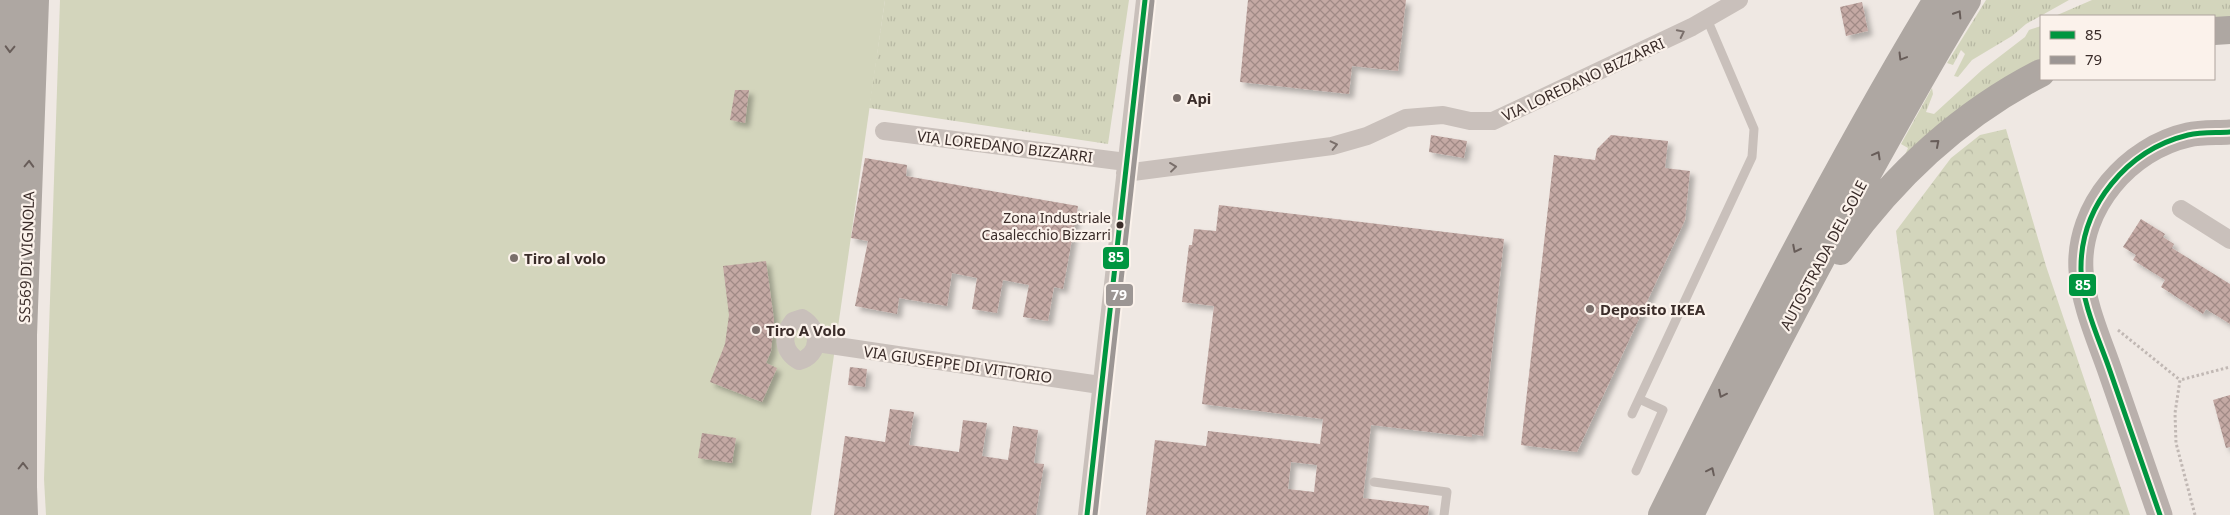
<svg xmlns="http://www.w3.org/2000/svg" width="2230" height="515" viewBox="0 0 2230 515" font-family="'Noto Sans',sans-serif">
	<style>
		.grass { fill: url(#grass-tufts) }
		.forest { fill: url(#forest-crowns) }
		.garden { fill: #d3d5bc }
		.building { fill: url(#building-cross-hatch); fill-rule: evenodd; filter: url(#shadow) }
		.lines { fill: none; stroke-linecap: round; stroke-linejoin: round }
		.path { stroke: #c1b8b4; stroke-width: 3; stroke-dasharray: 2.5 2.5; stroke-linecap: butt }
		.lane { stroke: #c9c0bb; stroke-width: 9 }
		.street { stroke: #c9c0bb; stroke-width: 18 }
		.secondary { stroke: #b9b0ac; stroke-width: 25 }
		.highway { stroke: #aea7a2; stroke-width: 28 }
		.bus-1-casing { stroke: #fbf2eb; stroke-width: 9 }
		.bus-2-casing { stroke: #fbf2eb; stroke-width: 9 }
		.bus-1 { stroke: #009640; stroke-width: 5 }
		.bus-2 { stroke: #9c9694; stroke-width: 5 }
		.oneway { stroke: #685d59 }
		.oneway2 { stroke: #7a6f6b }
		.poi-dot { fill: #796e6a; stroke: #fbf2eb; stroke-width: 2 }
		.bus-dot { fill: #3a2c29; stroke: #fbf2eb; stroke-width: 2 }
		.labels { text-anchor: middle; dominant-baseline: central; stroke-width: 4.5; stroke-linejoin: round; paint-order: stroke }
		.bus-label { font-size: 14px; fill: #3a2c29; stroke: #fbf2eb; text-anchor: end }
		.street-label { font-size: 15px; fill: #3a2c29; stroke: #fbf2eb }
		.poi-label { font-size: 15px; font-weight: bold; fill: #3a2c29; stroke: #fbf2eb; text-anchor: start }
		.line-badge { stroke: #fbf2eb; stroke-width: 2 }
		.badge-label { font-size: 14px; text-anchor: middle; font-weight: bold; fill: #fff }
	</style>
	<defs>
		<pattern id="grass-tufts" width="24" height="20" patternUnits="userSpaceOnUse" patternTransform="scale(1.25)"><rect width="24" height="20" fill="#d3d5bc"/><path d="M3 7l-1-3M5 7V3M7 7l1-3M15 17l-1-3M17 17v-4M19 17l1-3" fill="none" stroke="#b6b7a2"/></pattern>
		<pattern id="forest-crowns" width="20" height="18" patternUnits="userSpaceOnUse" patternTransform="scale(1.25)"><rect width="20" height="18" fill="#d3d5bc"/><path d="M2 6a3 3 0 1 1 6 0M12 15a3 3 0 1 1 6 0" fill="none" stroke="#b6b7a2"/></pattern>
		<pattern id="building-cross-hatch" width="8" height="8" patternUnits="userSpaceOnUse" patternTransform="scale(1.25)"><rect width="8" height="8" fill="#c4a9a4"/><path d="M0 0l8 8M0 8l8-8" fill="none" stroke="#a08a86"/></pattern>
		<filter id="shadow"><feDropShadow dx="4.5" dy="4.5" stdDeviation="2.5" flood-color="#0004"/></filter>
	</defs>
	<rect width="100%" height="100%" fill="#efe8e3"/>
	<path class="grass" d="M885 0H1129L1108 144 869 108Z
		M1986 0H2069L2026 24 2012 36 1972 60 1958 77 1954 76 1965 54 1961 50 1953 65 1947 63Z
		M2092 0H2230V21L2214 22V16H2055Z
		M2041 26V64L1902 162 1908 148 1901 144 1932 88 1933 94 1926 112 1934 114 1982 70 2025 37 2029 30Z"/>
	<path class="forest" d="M2006 129 2046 266 2130 515H1934L1896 231 1951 158 1980 135Z"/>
	<path class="garden" d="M60 0H885L811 515H46L44 479Z"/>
	<path class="building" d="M1248 0H1406L1398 71 1352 66 1349 94 1240 82Z
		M1862 2 1868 31 1846 36 1840 7Z
		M735 90H749L745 123 730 120Z
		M1431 135 1467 141 1464 158 1429 152Z
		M1611 135 1668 141 1665 168 1690 171 1685 220 1577 452 1521 445 1554 155 1595 160 1597 149Z
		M865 158 907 165 906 176 1078 206 1063 289 1054 287 1048 321 1023 317 1029 285 1003 280 997 313 972 309 977 278 952 273 947 306 899 298 897 314 855 306 868 241 851 238Z
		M1219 205 1504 239 1483 436 1472 434V437L1371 425 1363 498 1429 506 1428 515H1146L1155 440 1206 446 1208 431 1320 444 1323 419 1202 404 1214 306 1182 302 1189 245H1192L1194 229 1216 231ZM1291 462 1317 465 1314 492 1288 489Z
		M2141 219 2165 234 2163 237 2174 244 2172 248 2230 284V324L2206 309 2203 314 2161 287 2165 280 2133 260 2136 255 2123 247Z
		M766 261 774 320 771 351 766 363 777 368 762 402 710 382 725 344 729 315 723 266Z
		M850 367 867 369 865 387 848 385Z
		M2230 395V447L2226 448 2213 400Z
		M890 409 914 412 909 445 959 452 963 420 987 423 982 456 1008 460 1013 426 1038 430 1034 463 1044 464 1036 515H834L845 436 885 442Z
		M702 433 736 438 732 463 698 458Z"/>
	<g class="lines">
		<path class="path" d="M2118 330 2180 380
			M2195 515 2176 443 2175 413 2180 380 2230 367"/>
		<path class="lane" d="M1632 414 1752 157 1754 129 1707 19
			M1636 471 1663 410 1639 399
			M1374 482 1447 492 1444 515"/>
		<path class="street" d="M884 131 1126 162
			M1125 173 1332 146 1367 136 1406 118 1443 115 1470 121H1493L1692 27 1739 0
			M2181 209 2230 240
			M802 318C821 329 821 355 799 361 782 351 782 335 793 321Z
			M817 343 1100 385
			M1087 515 1145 0"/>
		<path class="secondary" d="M2160 515C2143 466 2126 417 2109 368 2098 337 2083 303 2081 270 2077 207 2129 148 2188 135 2201 132 2217 133 2230 132"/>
		<path class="highway" d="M2214 31 2230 30
			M1840 251C1894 176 1959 115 2041 73
			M0 471 1 333 12 0
			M0 490 1 515
			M24 515 23 487V335L35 0
			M1662 515C1748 340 1836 167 1937 0
			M1690 515C1744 404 1801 295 1860 187 1895 124 1929 61 1967 0"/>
		<defs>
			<path id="bus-1" d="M1087 515 1145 0
				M2160 515C2143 466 2126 417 2109 368 2098 337 2082 303 2081 270 2080 206 2127 150 2188 135 2202 132 2216 133 2230 132"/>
			<path id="bus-2" d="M1095 515 1152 1"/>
		</defs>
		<use href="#bus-1" class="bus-1-casing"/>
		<use href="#bus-2" class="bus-2-casing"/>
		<use href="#bus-1" class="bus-1"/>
		<use href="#bus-2" class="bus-2"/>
	</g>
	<defs><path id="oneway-chevron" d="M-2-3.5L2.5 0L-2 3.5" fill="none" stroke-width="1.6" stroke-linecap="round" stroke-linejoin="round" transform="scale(1.25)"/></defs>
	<g class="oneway">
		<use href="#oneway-chevron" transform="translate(1958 14) rotate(-58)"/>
		<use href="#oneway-chevron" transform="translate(10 49) rotate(92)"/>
		<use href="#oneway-chevron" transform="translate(1902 57) rotate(121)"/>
		<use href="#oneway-chevron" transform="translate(1936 143) rotate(-41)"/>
		<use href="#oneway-chevron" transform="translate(1877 155) rotate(-61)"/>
		<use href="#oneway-chevron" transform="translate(29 164) rotate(-88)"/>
		<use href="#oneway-chevron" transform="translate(1796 249) rotate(117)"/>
		<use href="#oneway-chevron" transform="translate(1722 394) rotate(116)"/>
		<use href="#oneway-chevron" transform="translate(23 466) rotate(-90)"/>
		<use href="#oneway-chevron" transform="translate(1711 471) rotate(-64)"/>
	</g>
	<g class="oneway2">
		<use href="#oneway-chevron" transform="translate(1681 33) rotate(-26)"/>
		<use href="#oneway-chevron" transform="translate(1334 145) rotate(-13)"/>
		<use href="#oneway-chevron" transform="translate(1173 167) rotate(-7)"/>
	</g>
	<g class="poi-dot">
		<circle cx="1177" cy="98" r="5"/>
		<circle cx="514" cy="258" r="5"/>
		<circle cx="1590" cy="309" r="5"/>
		<circle cx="756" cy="330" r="5"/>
	</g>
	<circle class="bus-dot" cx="1120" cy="225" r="4.5"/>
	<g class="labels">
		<g class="bus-label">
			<text x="1111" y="217">Zona Industriale<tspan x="1111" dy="17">Casalecchio Bizzarri</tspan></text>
		</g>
		<g class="street-label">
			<text transform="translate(1583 79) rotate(-25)">VIA LOREDANO BIZZARRI</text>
			<text transform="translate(1005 146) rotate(7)">VIA LOREDANO BIZZARRI</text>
			<text transform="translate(1823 255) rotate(-62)">AUTOSTRADA DEL SOLE</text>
			<text transform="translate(26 257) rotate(-88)">SS569 DI VIGNOLA</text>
			<text transform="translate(958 364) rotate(8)">VIA GIUSEPPE DI VITTORIO</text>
		</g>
		<g class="poi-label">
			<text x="1187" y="98">Api</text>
			<text x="524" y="258">Tiro al volo</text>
			<text x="1600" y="309">Deposito IKEA</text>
			<text x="766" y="330">Tiro A Volo</text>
		</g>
	</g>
	<g class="line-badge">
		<rect x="1102" y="246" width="28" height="24" rx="5" fill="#009640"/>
		<rect x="2068" y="273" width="29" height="24" rx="5" fill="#009640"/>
		<rect x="1105" y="283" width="29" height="24" rx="5" fill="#9c9694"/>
	</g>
	<g class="badge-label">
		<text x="1116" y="262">85</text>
		<text x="2083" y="290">85</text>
		<text x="1119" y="300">79</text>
	</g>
	<rect x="2040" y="15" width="175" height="65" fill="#fbf2eb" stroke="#aea39d"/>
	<rect x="2050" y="31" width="25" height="8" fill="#009640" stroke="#aea39d"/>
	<text x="2085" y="40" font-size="15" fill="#3a2c29">85</text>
	<rect x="2050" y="56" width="25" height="8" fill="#9c9694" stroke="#aea39d"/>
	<text x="2085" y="65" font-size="15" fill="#3a2c29">79</text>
</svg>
